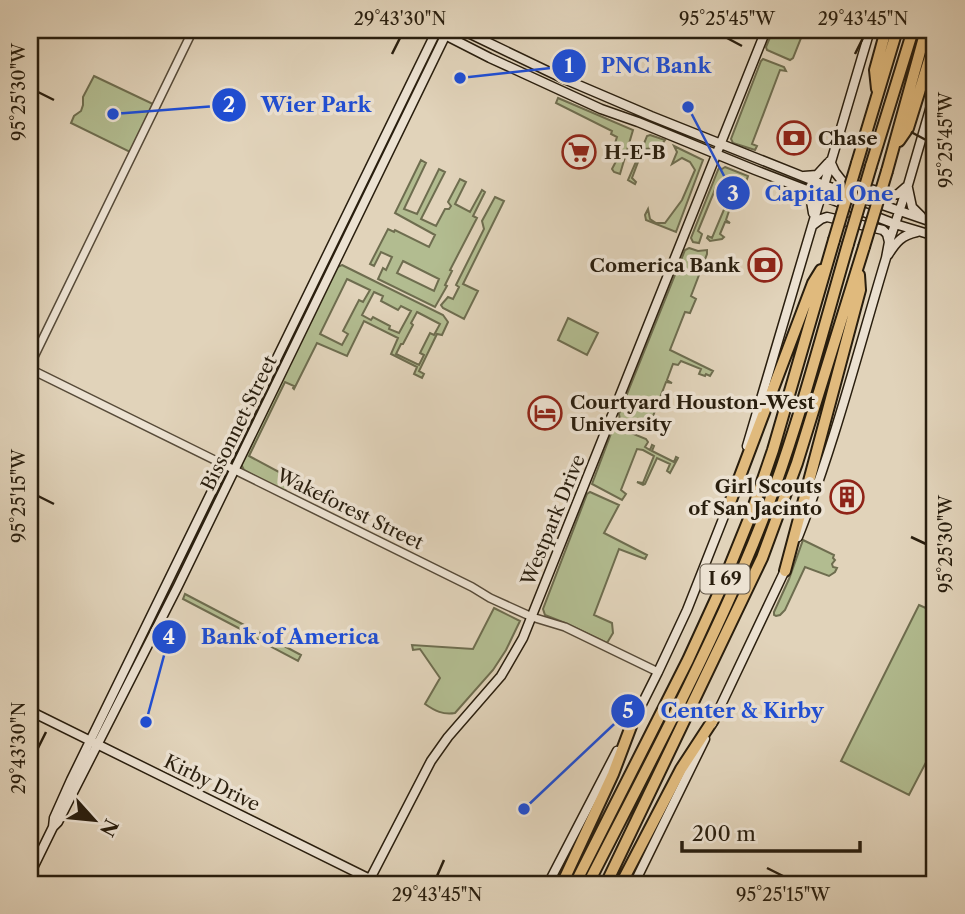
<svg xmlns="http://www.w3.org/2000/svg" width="965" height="914" viewBox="0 0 965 914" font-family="'Libre Caslon Text',serif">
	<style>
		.green { fill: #b2bc90; stroke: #6e6d4f; stroke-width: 2; fill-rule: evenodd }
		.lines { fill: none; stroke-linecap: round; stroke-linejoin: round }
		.tertiary-casing { stroke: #574b39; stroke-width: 10 }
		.secondary-casing { stroke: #291e0e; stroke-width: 11 }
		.motorway-casing { stroke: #291e0e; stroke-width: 14 }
		.tertiary { stroke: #ece2d2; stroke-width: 7 }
		.secondary { stroke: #ece2d2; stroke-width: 8 }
		.motorway { stroke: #e0ba7d; stroke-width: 10 }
		.motorway-bridge-casing { stroke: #291e0e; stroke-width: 14; stroke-linecap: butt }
		.motorway-bridge { stroke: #e0ba7d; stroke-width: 10 }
		.ticks { fill: none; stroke: #291e0e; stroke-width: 2.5 }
		.labels { text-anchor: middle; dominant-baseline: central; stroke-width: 7; stroke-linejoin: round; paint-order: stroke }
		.shield { fill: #ece2d2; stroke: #645949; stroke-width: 2 }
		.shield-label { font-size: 18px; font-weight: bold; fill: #291e0e }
		.poi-label { font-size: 19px; font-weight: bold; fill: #291e0e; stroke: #ece2d2; text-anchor: start }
		.street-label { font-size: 19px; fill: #291e0e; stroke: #ece2d2 }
		.leader { fill: none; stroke: #1d4ed8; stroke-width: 2.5 }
		.callout-dot { fill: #1d4ed8; stroke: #ece2d2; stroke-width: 2.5 }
		.mark-label { font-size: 21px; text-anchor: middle; font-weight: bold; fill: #fff }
		.callout-label { font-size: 21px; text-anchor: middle; font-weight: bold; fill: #1d4ed8; stroke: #ece2d2; stroke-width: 7; stroke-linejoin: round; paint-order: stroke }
		.neatline { fill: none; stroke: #291e0e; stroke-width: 2.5 }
		.ticks-label { font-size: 18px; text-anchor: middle; fill: #291e0e }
	</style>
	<rect width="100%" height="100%" fill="#e1d3ba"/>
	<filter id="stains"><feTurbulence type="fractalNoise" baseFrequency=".00286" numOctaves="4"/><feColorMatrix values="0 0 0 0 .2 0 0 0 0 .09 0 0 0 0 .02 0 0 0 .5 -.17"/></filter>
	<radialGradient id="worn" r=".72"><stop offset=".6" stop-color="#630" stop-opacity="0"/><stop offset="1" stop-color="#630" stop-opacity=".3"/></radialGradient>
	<path class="green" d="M773 30H792L790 34 801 38 793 58 790 60 767 50 766 47Z
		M763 59 784 67 786 71 780 70 752 144 757 146 755 150 733 143 731 139 761 61Z
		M94 76 153 104 130 152 71 123 74 116 81 111 83 105V97Z
		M558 98 633 130 620 174 614 172 612 169 622 150 614 146 617 137 611 134 612 131 556 103Z
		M395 128 396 131 334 255 333 256 332 254 392 129Z
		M650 135 665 140 659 148 643 149 632 178 636 182 635 184 628 180 645 141 647 136Z
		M674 146 703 160 676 232 646 220 645 215 648 209 650 219 656 223H665L682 200 695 170 690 162 682 158 672 164 677 152Z
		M421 160 426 163 404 209 417 214 439 169 445 172 421 219 436 226 445 209H449L451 206 448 202 460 179 466 182 455 204 470 212 482 190 485 192 473 216 477 218 450 270 452 271 445 285 447 286 435 307 378 279 383 268 386 270 392 257 381 252 374 266 370 264 388 229 394 232 395 230 429 247 435 235 395 213ZM403 261 439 279 434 291 397 273Z
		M725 167 748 176 746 182H743L739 194 735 193 726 220 730 223 725 222 720 234 724 237 722 239 710 241 707 238 708 236 712 238 731 193 725 189 716 187 698 231 702 234 699 243 693 242 691 238 718 170 719 168 722 169Z
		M495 197 504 201 463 284 478 291 464 319 443 308 441 305 448 297 453 299 459 287 456 285 484 229 482 221Z
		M689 248 698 251 707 250V254L691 296 696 299 690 313 685 312 670 350 713 371 710 376 706 374 705 376 699 374 701 369 681 361 678 365 673 364 667 380 672 383 666 382 660 398 664 401 659 400 652 419 656 421V422L651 421 648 428 653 430 649 433 622 422 620 420 619 414 685 250Z
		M328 265 329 267 247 435 255 413Z
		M342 265 443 315 448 322 442 335 437 334 419 371 424 374 422 378 414 374 417 367 391 354 398 338 364 321 347 356 317 343 294 389 293 388 294 386 285 382 249 456 292 479 285 492 244 470 241 464 335 268ZM347 279 370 290 363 302 359 300 343 331 348 334 342 345 320 334ZM374 292 383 296 381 301 398 310 401 306 411 311 399 333 389 329 390 326 373 317 371 320 362 315ZM417 312 440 324 434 335 430 333 420 353 424 355 419 365 396 354 401 344H403L413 325 411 323Z
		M568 318 598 333 587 355 558 340Z
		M619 428 646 439 648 442 645 447 650 450 652 445 654 446 652 451 674 462 676 457 678 458 670 473 667 471 670 464 657 458 645 484 643 485 637 482 643 483 654 456 643 450 637 449 621 490 626 494 622 500 592 484 612 431Z
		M590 492 619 505 604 533 647 555 645 559 619 549 594 615 612 623 613 633 607 643 565 623 545 615 543 609 587 494Z
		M803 540 834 555 833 558 835 560 832 564 833 567 837 568 835 572 829 576 805 567 785 610 780 615 776 616 774 615V612L789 579Z
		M185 594 250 628 248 633 183 599Z
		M919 605 935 612V745L909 795 841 761Z
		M494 608 520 621 506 650 493 670 455 713C443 715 435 711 425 704L440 678 420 649 413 650 412 645 473 649Z
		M256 631 301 655 298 661 253 637Z"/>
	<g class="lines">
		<defs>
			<path id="tertiary" d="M30 365 193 30
				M30 369 472 587 490 598 532 617 565 627 658 672"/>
			<path id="secondary" d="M462 30 562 78 651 116 824 185 935 223
				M443 34 490 58 601 109 638 122 755 170 895 224 935 236
				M830 161 835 172 842 181 892 195 898 194 906 187
				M804 176 817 175 828 163
				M799 188 811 201 813 213
				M908 188 912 207 921 216
				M813 225 821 219 827 217 883 230 887 234 889 242
				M888 255C896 242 902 235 917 232
				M747 446 870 30
				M798 537C834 446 858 351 886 258L889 242 908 185 935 92
				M30 711 380 884
				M632 724 658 672 687 610 732 496
				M712 724 786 568
				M53 827 54 818 71 780 437 30
				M30 874 53 827 58 822 178 586 448 30
				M370 879 431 761 448 737 501 676 523 638 766 30
				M548 884 617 751
				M634 884 705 739"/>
			<path id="motorway" d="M877 89 875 70 886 30
				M899 141 908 128 935 41
				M857 163 897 30
				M871 166 913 30
				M887 171 926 30
				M731 500 813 283 821 270
				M785 571 860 290 859 275
				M562 884 613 774 633 721
				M575 884 688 660 721 588 751 514 773 450 834 240
				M588 884C645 772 705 660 753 544 793 447 819 344 848 244
				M606 884 762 558 797 463 864 247
				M621 884 681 769 713 720"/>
		</defs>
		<use href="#tertiary" class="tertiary-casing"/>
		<use href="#secondary" class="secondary-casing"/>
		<use href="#motorway" class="motorway-casing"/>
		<use href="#tertiary" class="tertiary"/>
		<use href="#secondary" class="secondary"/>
		<use href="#motorway" class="motorway"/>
		<defs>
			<path id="motorway-bridge" d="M834 240 857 163
				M848 244 871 166
				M864 247 887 171"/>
		</defs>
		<use href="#motorway-bridge" class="motorway-bridge-casing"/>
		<use href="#motorway-bridge" class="motorway-bridge"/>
	</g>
	<path class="ticks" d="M727 38 742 46M392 54 400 38M855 54 863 38M38 92 54 100M911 132 926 140M38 496 54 504M911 537 926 544M38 748 46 732M767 868 783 876M437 876 444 860"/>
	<defs>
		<symbol id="bank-ring" viewBox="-11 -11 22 22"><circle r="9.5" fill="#ece2d2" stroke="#8f2418" stroke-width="1.5"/><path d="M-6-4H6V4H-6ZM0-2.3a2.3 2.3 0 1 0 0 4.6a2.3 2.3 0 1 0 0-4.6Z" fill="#8f2418"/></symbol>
		<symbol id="supermarket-ring" viewBox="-11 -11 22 22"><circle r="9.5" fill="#ece2d2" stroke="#8f2418" stroke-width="1.5"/><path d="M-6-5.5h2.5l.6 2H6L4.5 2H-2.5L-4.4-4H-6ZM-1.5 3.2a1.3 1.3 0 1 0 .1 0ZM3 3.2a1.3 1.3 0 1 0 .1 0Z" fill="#8f2418"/></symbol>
		<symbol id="hotel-ring" viewBox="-11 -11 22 22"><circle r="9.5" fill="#ece2d2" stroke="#8f2418" stroke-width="1.5"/><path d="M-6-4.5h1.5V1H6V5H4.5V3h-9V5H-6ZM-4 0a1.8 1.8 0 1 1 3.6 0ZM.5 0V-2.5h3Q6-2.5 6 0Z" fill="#8f2418"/></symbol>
		<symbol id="building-ring" viewBox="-11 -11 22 22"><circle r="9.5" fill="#ece2d2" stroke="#8f2418" stroke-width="1.5"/><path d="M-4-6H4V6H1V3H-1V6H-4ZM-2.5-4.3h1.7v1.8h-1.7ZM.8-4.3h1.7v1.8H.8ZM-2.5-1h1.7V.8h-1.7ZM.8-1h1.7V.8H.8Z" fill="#8f2418"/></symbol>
	</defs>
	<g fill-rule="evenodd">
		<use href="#bank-ring" x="775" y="119" width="38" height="38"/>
		<use href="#supermarket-ring" x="560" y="133" width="38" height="38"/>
		<use href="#bank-ring" x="746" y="246" width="38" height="38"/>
		<use href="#hotel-ring" x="526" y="394" width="38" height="38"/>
		<use href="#building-ring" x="828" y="478" width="38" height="38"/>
	</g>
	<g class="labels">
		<rect class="shield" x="700.5" y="564.5" width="49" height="29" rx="5"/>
		<g class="shield-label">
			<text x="725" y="579">I 69</text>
		</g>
		<g class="poi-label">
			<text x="818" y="138">Chase</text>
			<text x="604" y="152">H-E-B</text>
			<text x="740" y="265" text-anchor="end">Comerica Bank</text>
			<text x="570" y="402">Courtyard Houston-West<tspan x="570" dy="22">University</tspan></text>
			<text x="822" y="486" text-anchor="end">Girl Scouts<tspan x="822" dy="22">of San Jacinto</tspan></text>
		</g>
		<g class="street-label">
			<text transform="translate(239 423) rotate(-64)">Bissonnet Street</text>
			<text transform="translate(350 509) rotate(26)">Wakeforest Street</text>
			<text transform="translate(553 520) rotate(-68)">Westpark Drive</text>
			<text transform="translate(212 783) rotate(26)">Kirby Drive</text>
		</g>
	</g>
	<path class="leader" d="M460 78L569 66M113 114L229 105M688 107L733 193M146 722L169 637M524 809L628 711"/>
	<g class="callout-dot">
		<circle cx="460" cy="78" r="7"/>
		<circle cx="113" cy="114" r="7"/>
		<circle cx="688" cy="107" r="7"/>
		<circle cx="146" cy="722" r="7"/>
		<circle cx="524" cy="809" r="7"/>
		<circle cx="569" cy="66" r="18"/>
		<circle cx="229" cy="105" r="18"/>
		<circle cx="733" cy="193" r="18"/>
		<circle cx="169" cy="637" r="18"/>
		<circle cx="628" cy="711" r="18"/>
	</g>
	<g class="mark-label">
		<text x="569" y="73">1</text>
		<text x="229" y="112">2</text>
		<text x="733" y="201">3</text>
		<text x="169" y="644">4</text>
		<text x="628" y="718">5</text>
	</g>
	<g class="callout-label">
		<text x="656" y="73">PNC Bank</text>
		<text x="316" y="112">Wier Park</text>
		<text x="829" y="201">Capital One</text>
		<text x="290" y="644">Bank of America</text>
		<text x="742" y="718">Center &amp; Kirby</text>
	</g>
	<rect width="965" height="914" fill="none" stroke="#e1d3ba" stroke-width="77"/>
	<g transform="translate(94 820) rotate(117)" stroke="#ece2d2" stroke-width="5" paint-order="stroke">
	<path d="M0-5L12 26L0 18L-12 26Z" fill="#291e0e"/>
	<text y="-10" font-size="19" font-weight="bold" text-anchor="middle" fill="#291e0e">N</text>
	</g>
	<path d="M682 841v10h178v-10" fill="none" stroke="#291e0e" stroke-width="3.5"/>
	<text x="692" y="841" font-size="21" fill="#291e0e" stroke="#ece2d2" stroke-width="5" paint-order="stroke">200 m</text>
	<rect x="38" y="38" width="888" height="838" class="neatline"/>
	<g class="ticks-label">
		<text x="400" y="25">29°43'30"N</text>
		<text x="727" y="25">95°25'45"W</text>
		<text x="863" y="25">29°43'45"N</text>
		<text transform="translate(19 92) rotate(-90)" y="6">95°25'30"W</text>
		<text transform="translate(946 140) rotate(-90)" y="6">95°25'45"W</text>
		<text transform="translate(19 496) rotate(-90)" y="6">95°25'15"W</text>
		<text transform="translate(946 544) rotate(-90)" y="6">95°25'30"W</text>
		<text transform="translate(19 748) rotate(-90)" y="6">29°43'30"N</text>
		<text x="437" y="901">29°43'45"N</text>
		<text x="783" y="901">95°25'15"W</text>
	</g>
	<rect width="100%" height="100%" filter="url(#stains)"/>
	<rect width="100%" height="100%" fill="url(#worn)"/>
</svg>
